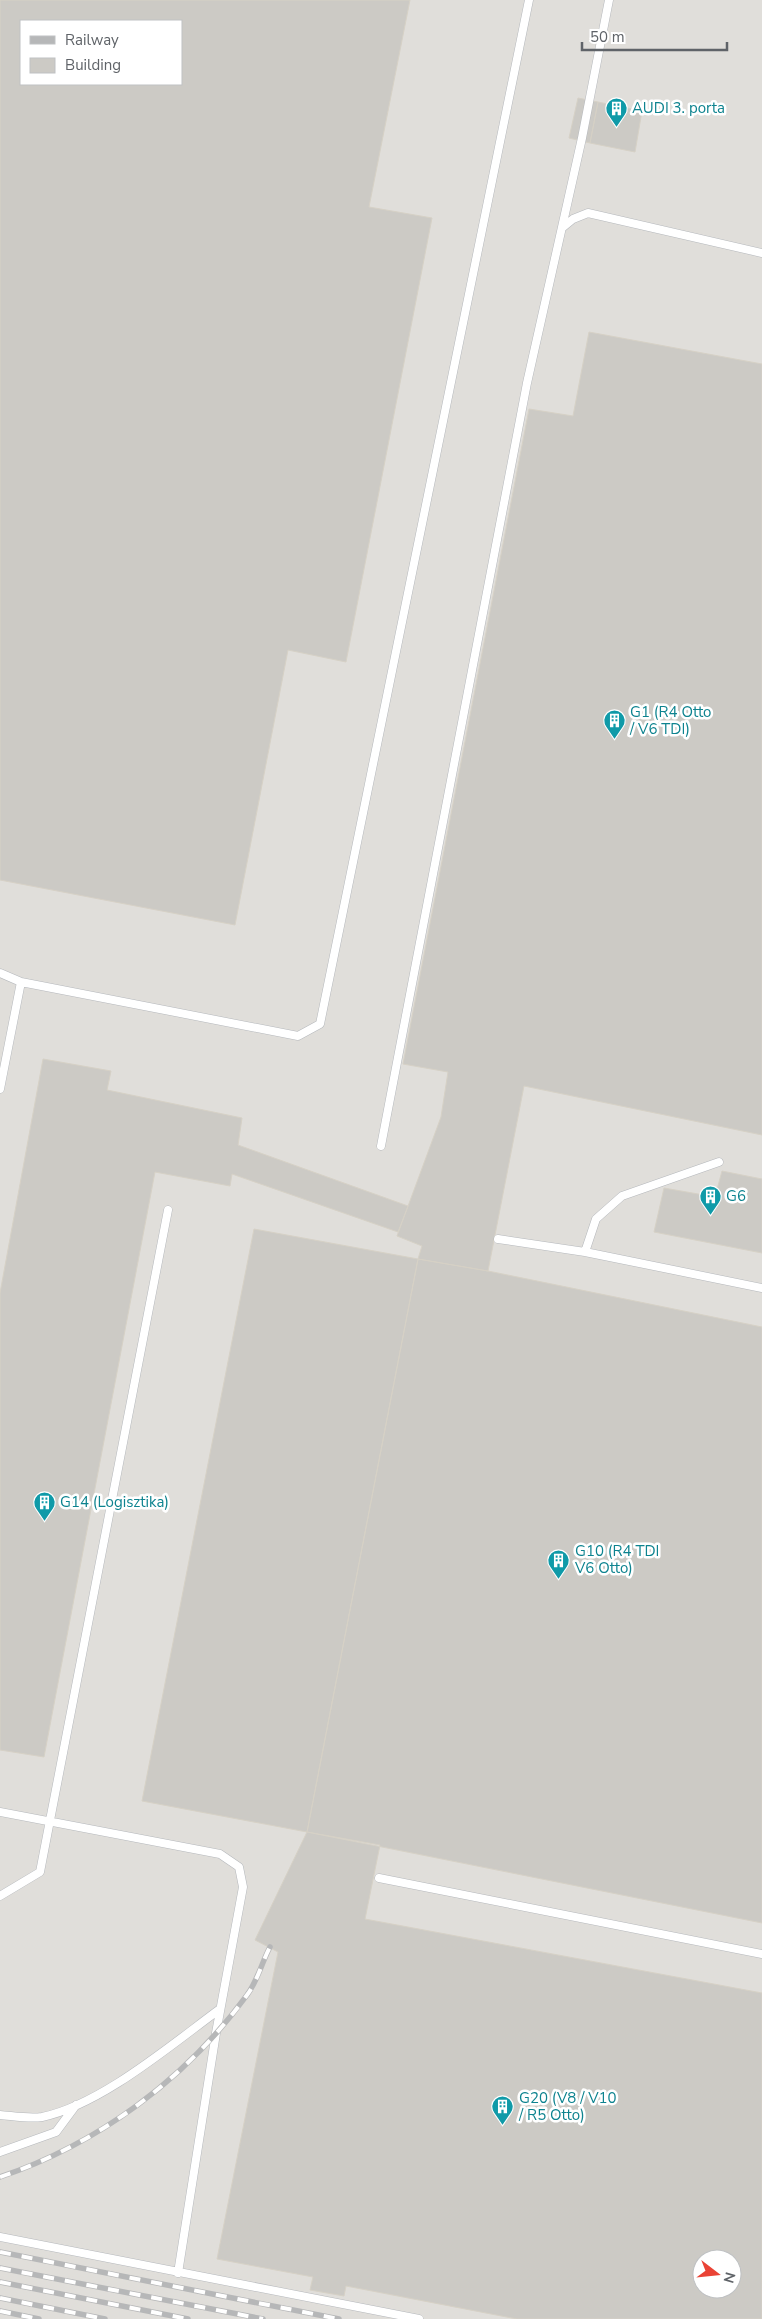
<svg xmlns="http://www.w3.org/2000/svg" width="762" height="2319" viewBox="0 0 762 2319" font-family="'Nunito Sans',sans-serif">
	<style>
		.industrial { fill: #e0deda; fill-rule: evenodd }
		.building { fill: #cccac5; stroke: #d6d1c6; fill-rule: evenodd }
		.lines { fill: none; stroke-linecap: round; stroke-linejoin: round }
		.service-casing { stroke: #b5b8bc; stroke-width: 9 }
		.service { stroke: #fff; stroke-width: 8 }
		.rail-casing { stroke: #b6b7b8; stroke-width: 5.5 }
		.rail { stroke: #fff; stroke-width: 4; stroke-dasharray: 11; stroke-linecap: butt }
		.labels { text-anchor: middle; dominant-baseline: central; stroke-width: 5; stroke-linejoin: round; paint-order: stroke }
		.culture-label { font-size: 15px; fill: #0d838f; stroke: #fff; text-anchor: start }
	</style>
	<rect width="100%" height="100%" fill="#f1efe8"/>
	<path class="industrial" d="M0 0H762V2319H0ZM21 21H181V84H21ZM702 2259H732V2289H702Z"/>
	<path class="building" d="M0 0H410L369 207 432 218 346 662 288 650 235 925 0 880ZM21 21H181V84H21Z
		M578 98 598 102 590 143 569 138Z
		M598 102 642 111 635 152 590 143Z
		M589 332 762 364V1135L524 1086 488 1271 418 1259 422 1246 397 1236 441 1117 448 1072 403 1064 529 409 573 416Z
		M43 1059 111 1071 107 1090 242 1118 238 1145 408 1206 398 1232 232 1174 230 1186 155 1172 44 1757 0 1750V1293Z
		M722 1171 762 1179V1253L654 1232 664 1188 715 1197Z
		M254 1229 418 1259 307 1832 142 1801Z
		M418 1259 488 1271 762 1327V1923L307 1832Z
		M307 1832 380 1845 365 1919 762 1993V2319H517L346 2286 344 2296 310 2290 313 2277 217 2259 278 1952 255 1940ZM702 2259H732V2289H702Z"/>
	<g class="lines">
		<defs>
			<path id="service" d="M562 228 573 219 588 213 762 253
				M0 973 21 982 298 1036 320 1024 529 0
				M0 1089 21 982
				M381 1146 527 383 582 138 609 0
				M719 1162 622 1196 596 1219 585 1252 762 1288
				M498 1239 585 1252
				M0 1812 220 1854 239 1867 243 1887 216 2033 178 2273
				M379 1878 762 1954
				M0 1896 40 1872 168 1210
				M0 2115C13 2116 29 2119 42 2117 101 2105 172 2044 220 2009
				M0 2152 56 2132 76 2105
				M0 2237 419 2319"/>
		</defs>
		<use href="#service" class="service-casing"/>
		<use href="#service" class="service"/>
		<defs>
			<path id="rail" d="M0 2177C98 2144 186 2079 247 1995 257 1982 262 1962 270 1947
				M0 2252 339 2319
				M0 2268 263 2319
				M0 2282 188 2319
				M0 2298 105 2319
				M0 2311 39 2319"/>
		</defs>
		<use href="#rail" class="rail-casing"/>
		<use href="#rail" class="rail"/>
	</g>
	<defs>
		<symbol id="building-pin" viewBox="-11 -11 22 30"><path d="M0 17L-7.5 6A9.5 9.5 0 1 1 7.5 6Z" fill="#0f9aa8" stroke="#fff"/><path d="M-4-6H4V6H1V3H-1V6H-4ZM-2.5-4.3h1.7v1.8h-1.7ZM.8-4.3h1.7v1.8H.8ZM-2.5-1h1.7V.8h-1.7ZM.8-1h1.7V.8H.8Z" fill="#fff"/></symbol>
	</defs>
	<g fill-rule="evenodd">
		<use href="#building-pin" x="604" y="96" width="25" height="34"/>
		<use href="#building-pin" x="602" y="708" width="25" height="34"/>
		<use href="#building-pin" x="698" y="1184" width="25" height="34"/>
		<use href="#building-pin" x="32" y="1490" width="25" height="34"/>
		<use href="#building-pin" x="546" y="1548" width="25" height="34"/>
		<use href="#building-pin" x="490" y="2094" width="25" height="34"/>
	</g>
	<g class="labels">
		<g class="culture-label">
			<text x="632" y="108">AUDI 3. porta</text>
			<text x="630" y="712">G1 (R4 Otto<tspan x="630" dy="17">/ V6 TDI)</tspan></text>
			<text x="726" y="1196">G6</text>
			<text x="60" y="1502">G14 (Logisztika)</text>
			<text x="575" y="1551">G10 (R4 TDI<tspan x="575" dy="17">V6 Otto)</tspan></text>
			<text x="519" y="2098">G20 (V8 / V10<tspan x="519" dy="17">/ R5 Otto)</tspan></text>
		</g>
	</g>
	<rect x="20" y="20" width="162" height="65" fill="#ffffff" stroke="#bfc1c3"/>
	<rect x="30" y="36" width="25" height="8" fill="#b6b7b8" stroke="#bfc1c3"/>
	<text x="65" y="45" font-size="15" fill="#5f6368">Railway</text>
	<rect x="30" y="58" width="25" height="15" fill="#cccac5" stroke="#bfc1c3"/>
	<text x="65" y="70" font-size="15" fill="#5f6368">Building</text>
	<g transform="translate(717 2274) rotate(106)"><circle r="24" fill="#ffffff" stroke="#bfc1c3"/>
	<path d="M0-4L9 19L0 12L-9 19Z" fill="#ea4335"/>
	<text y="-8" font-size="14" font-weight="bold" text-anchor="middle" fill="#5f6368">N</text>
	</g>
	<path d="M582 42v8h145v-8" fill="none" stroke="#5f6368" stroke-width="2.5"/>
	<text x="590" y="42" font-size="15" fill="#5f6368" stroke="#ffffff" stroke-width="4" paint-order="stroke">50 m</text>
</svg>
